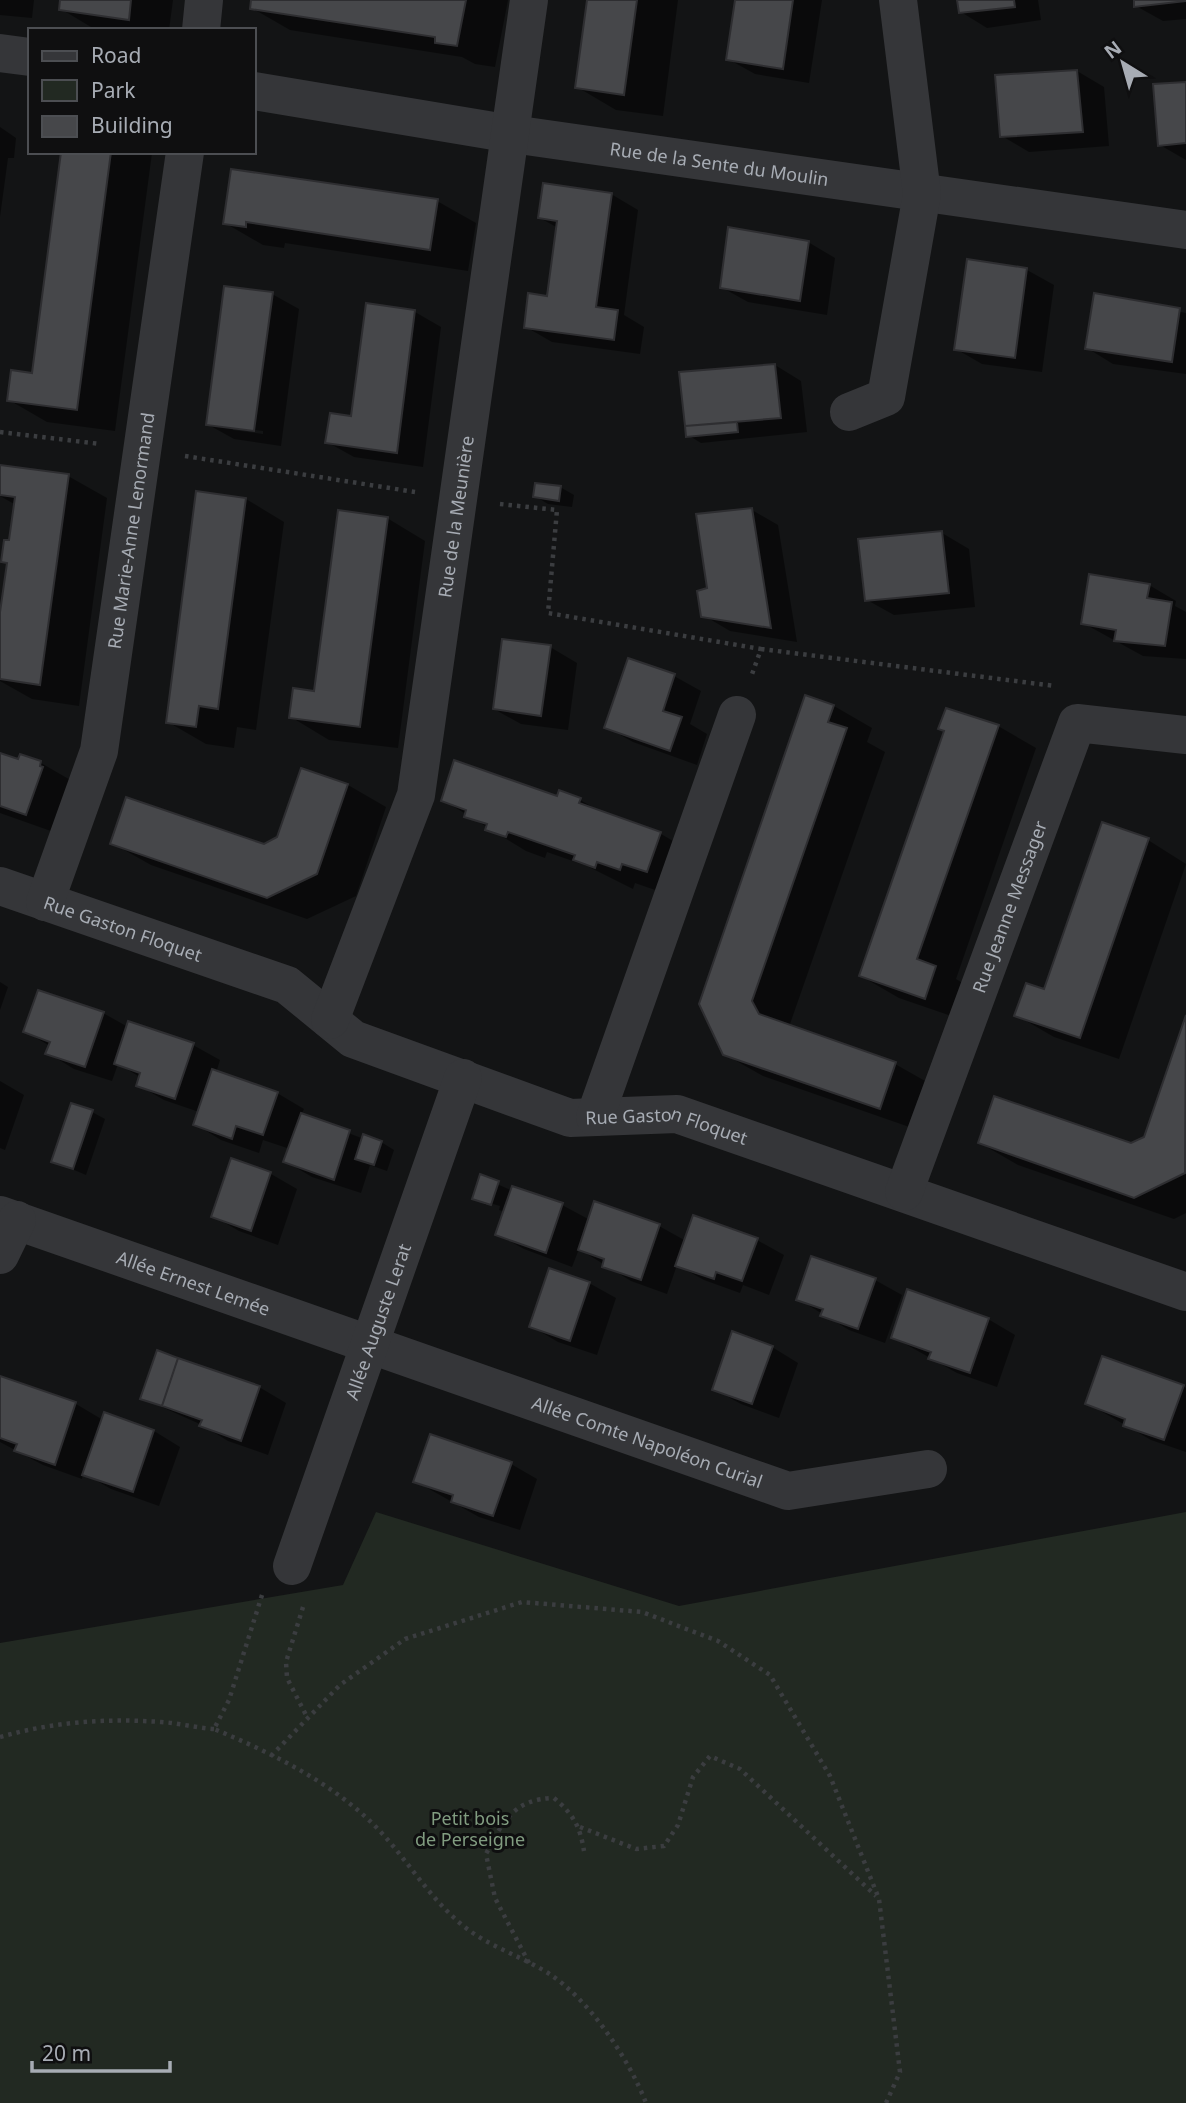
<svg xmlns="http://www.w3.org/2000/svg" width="1186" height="2103" viewBox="0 0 1186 2103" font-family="'Noto Sans',sans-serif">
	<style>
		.green { fill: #222922 }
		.shadow { fill: #0007; fill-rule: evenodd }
		.building { fill: #46474a; stroke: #2e2e31; stroke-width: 2 }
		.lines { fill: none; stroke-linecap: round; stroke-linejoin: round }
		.path { stroke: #3b3d40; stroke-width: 4.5; stroke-dasharray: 3.5 5; stroke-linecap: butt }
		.minor { stroke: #353639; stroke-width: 38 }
		.labels { text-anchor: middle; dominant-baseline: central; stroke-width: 6; stroke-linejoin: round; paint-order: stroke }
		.street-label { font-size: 18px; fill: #a7acb4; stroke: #0f0f10 }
		.park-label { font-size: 18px; fill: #819c80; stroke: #0f0f10 }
	</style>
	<rect width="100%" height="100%" fill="#131415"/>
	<path class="green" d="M376 1512 679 1606 1186 1512V2103H0V1643L343 1585Z"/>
	<path class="shadow" d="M0 0H34L32 18 0 15Z
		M62 0H173L169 30H96L61 9Z
		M253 0H508L495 67 475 64 462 57 290 30 252 8Z
		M589 0H678L663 116 616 110 577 87Z
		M737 0H822L809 83 755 74 728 59Z
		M959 0H1038L1041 20 987 28 961 12Z
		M1136 0H1186V19L1163 21 1136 6Z
		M1077 71 1104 87 1109 146 1029 152 1002 136Z
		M1186 83V160L1160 145Z
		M0 127 16 138 14 158H8L0 217Z
		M63 152 152 153 115 431 47 422 9 400 33 375Z
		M611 194 638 210 624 315 644 327 640 354 552 342 526 327 549 298 558 228 540 218Z
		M437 201 476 223 468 271 285 243 284 248 263 245 225 223Z
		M808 242 835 258 827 315 748 302 721 287Z
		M969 261 1027 270 1054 285 1042 372 982 364 956 349Z
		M272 294 299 309 281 446 234 439 207 424ZM233 427 263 431V434L233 430Z
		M1095 295 1186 313V374L1113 364 1087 348Z
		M415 312 441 327 423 467 354 457 327 442 353 418Z
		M775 365 801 381 807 432 701 443 688 435 681 374Z
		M0 467 68 476 107 498 79 706 32 699 0 681V625L8 564 3 561 11 542 16 505 0 496Z
		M560 487 574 495 572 507 548 504 535 496Z
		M246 499 284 522 256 730 237 727 234 748 206 744 168 722Z
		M752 510 778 525 797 642 730 631 703 615 709 589Z
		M387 518 425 541 398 748 329 740 291 717 316 693Z
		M942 533 969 549 975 607 894 615 867 600Z
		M1149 585 1176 601 1175 606 1186 612V659L1143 656 1083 623Z
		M550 647 577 663 568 730 521 724 494 709Z
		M629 660 674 676 701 691 690 724 707 734 697 765 633 742 606 727Z
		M806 697 834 706 872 728 867 742 885 752 790 1024 792 1028 895 1064 934 1086 918 1130 763 1076 724 1054Z
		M998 726 1036 748 956 979 974 990 963 1020 899 998 861 976Z
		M0 755 20 762 21 756 41 763 79 785 65 836 0 813Z
		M302 770 348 785 386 807 356 896 307 919 151 865 112 843 264 846 279 839Z
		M558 798 580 800 605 814 661 834 699 856 658 891 635 883 633 889 587 866 547 852 545 858 526 851 443 800Z
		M1148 840 1186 864 1119 1059 1054 1037 1016 1015 1045 991Z
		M0 982 8 987 0 1010Z
		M103 1013 128 1027 129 1023 193 1045 220 1060 216 1073 277 1093 304 1109 301 1115 364 1139 381 1142 394 1150 387 1171 370 1165 361 1193 312 1177 285 1161 290 1149 263 1140 259 1153 221 1140 195 1124 199 1112 164 1100 138 1085 140 1077 118 1064 112 1081 74 1069 48 1053 50 1046 26 1032Z
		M1186 1021V1213L1174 1219 1018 1165 980 1143 1131 1145 1145 1138Z
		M0 1081 24 1095 5 1150 0 1148Z
		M92 1112 105 1119 86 1175 53 1161Z
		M232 1160 271 1174 297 1189 278 1245 239 1231 213 1216Z
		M481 1177 513 1191 562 1205 590 1220 659 1226 686 1241 757 1240 784 1255 769 1295 743 1285 740 1293 704 1280 677 1265 667 1294 631 1281 579 1249 572 1267 524 1249 497 1234 505 1212 499 1210 500 1206 486 1202V1205L474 1198Z
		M875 1280 902 1295 885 1343 849 1330 798 1299Z
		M589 1283 616 1298 597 1355 558 1342 531 1326Z
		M988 1319 1015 1335 997 1387 957 1373 893 1337Z
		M772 1347 798 1363 779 1418 741 1404 714 1389Z
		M0 1378 76 1404 103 1420 105 1414 154 1431 180 1447 159 1506 111 1489 83 1473 82 1479 43 1465 0 1442Z
		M1183 1386 1186 1388V1452L1151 1440 1087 1403Z
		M259 1387 286 1403 268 1455 228 1441 202 1425 142 1398Z
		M511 1464 537 1479 520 1530 479 1517 415 1481Z"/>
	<path class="building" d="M60 0H131L129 20 59 10Z
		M251 0H466L457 46 435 43V37L250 9Z
		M587 0H637L624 95 575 88Z
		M735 0H793L783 69 726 60Z
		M957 0H1014L1015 7 959 13Z
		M1134 0H1186V1L1134 7Z
		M1077 70 1083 132 1000 137 995 75Z
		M1186 82V143L1158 146 1153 84Z
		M61 152H111L77 410 7 401 11 370 32 373Z
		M231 169 438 199 430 250 246 222V227L223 224Z
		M543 183 612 193 596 307 618 310 614 340 524 328 528 293 547 296 557 221 538 218Z
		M728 227 809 241 800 301 720 288Z
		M967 259 1027 268 1015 358 954 350Z
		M224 286 273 292 254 431 206 425Z
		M1094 293 1180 308 1172 362 1085 349Z
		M366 303 415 310 397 453 325 443 330 413 351 416Z
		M775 364 781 418 685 426 679 372Z
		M737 422 738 432 686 437 685 426Z
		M0 465 69 474 40 685 0 679V612L7 563 1 562 4 540H9L15 497 0 495Z
		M535 483 561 486 559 501 533 497Z
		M196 491 246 498 218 709 199 706 196 727 166 723Z
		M752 508 771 628 701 617 697 591 707 588 696 514Z
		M338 510 388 517 360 727 289 718 293 688 314 691Z
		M942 531 949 593 865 601 858 539Z
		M1089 574 1150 584 1147 598 1172 602 1165 646 1114 641 1116 630 1081 624Z
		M502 639 551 645 541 716 493 709Z
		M628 658 675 674 663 711 682 717 670 751 604 728Z
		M805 695 834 705 828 722 847 728 752 1001 759 1014 896 1062 880 1109 723 1055 699 1004Z
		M946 708 999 725 917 959 936 966 925 999 859 976 944 731 938 729Z
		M0 753 18 759 20 754 41 761 40 766 43 767 26 815 0 806Z
		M454 760 557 796 559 790 581 798 579 803 661 832 647 872 622 864 620 870 597 862 595 868 573 860 575 855 508 832 506 837 485 830 487 824 464 817 466 810 441 801Z
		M301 768 348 784 317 874 267 898 110 844 126 797 264 844 277 837Z
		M1102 822 1149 838 1080 1038 1014 1016 1026 983 1044 989Z
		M38 990 104 1012 85 1067 45 1054 50 1042 23 1032Z
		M1186 1015 1185 1173 1134 1198 978 1143 994 1096 1131 1143 1144 1137Z
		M128 1021 194 1043 175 1099 136 1086 140 1073 114 1064Z
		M212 1069 278 1092 263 1135 236 1126 232 1139 193 1125Z
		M71 1103 93 1110 73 1169 51 1162Z
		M301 1113 350 1130 334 1180 283 1162Z
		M363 1134 382 1141 374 1165 355 1159Z
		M231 1158 271 1172 251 1231 211 1217Z
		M480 1174 499 1181 491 1205 472 1199Z
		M512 1186 563 1203 546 1253 495 1235Z
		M594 1201 660 1224 641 1280 602 1267 604 1259 578 1250Z
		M693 1215 758 1238 742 1281 716 1272 714 1279 675 1266Z
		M811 1256 876 1278 858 1329 820 1316 823 1309 796 1300Z
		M549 1268 590 1282 570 1341 529 1327Z
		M907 1289 989 1318 970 1373 928 1359 931 1352 891 1338Z
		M732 1331 773 1346 752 1404 712 1390Z
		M157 1350 178 1358 162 1406 140 1399Z
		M1102 1356 1184 1385 1164 1440 1123 1426 1125 1419 1085 1404Z
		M178 1358 260 1386 241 1441 199 1426 202 1420 162 1406Z
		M0 1376 76 1402 55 1465 14 1451 17 1444 0 1438Z
		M104 1412 154 1430 133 1492 82 1475Z
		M430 1434 512 1462 493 1516 451 1502 453 1495 413 1482Z"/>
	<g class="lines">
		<path class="path" d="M0 432 100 444
			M185 456 415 492
			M500 504 557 510 548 613 761 649 751 677
			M761 649 1055 686
			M262 1595 229 1700 214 1729C272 1753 333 1783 377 1828 406 1858 427 1895 461 1924 487 1946 519 1955 548 1973 589 1999 629 2059 646 2103
			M303 1607 286 1662 287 1678 307 1717
			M0 1737C53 1722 106 1718 161 1722 179 1723 196 1728 214 1729
			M271 1756 340 1685 405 1639 522 1602 642 1612 718 1641 770 1675 830 1776 879 1899 900 2072 886 2103
			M580 1827 636 1849 664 1846 678 1825 693 1777 710 1756 740 1769 876 1896
			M529 1963 495 1898 486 1854C503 1821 514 1799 554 1798 573 1814 580 1826 584 1851"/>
		<g class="minor">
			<path d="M201 30 204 0"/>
			<path d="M0 53 30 57"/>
			<path id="s1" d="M254 91 512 134 1186 230"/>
			<path d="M849 412 886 397 922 194 898 0"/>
			<path id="s2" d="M0 886 287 985 353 1039 570 1118 677 1114 1186 1292"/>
			<path id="s3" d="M45 902 99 751 185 152"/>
			<path id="s4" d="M330 1020 416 795 529 0"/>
			<path d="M595 1117 737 715"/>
			<path id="s5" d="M904 1192 1077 723 1186 735"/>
			<path id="s6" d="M0 1215 788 1491 928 1469"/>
			<path d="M0 1255 17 1220"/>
			<path id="s7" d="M292 1566 463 1078"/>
		</g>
	</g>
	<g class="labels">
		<g class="street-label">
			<text stroke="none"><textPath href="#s1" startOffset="471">Rue de la Sente du Moulin</textPath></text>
			<text stroke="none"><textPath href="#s4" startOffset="522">Rue de la Meunière</textPath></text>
			<text stroke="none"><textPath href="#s3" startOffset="383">Rue Marie-Anne Lenormand</textPath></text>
			<text stroke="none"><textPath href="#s5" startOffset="304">Rue Jeanne Messager</textPath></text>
			<text stroke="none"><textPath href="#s2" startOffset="130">Rue Gaston Floquet</textPath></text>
			<text stroke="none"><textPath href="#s2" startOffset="718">Rue Gaston Floquet</textPath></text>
			<text stroke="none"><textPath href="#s6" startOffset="205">Allée Ernest Lemée</textPath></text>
			<text stroke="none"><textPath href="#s7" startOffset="259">Allée Auguste Lerat</textPath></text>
			<text stroke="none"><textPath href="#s6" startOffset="686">Allée Comte Napoléon Curial</textPath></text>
		</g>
		<g class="park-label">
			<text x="470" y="1818">Petit bois<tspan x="470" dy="21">de Perseigne</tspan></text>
		</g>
	</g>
	<rect x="28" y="28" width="228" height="126" fill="#0f0f10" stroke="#4c4e52" stroke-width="2"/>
	<rect x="42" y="51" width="35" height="10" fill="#353639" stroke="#4c4e52" stroke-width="2"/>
	<text x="91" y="63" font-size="21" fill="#a7acb4">Road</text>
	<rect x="42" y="80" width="35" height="21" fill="#222922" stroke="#4c4e52" stroke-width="2"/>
	<text x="91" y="98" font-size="21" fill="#a7acb4">Park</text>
	<rect x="42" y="116" width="35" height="21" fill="#46474a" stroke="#4c4e52" stroke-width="2"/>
	<text x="91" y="133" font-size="21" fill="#a7acb4">Building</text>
	<g transform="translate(1123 63) rotate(323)" stroke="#0f0f10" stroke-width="5" paint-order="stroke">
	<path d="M0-5L12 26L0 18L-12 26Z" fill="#a7acb4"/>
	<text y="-10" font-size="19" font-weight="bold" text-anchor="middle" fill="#a7acb4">N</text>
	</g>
	<path d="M32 2061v10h138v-10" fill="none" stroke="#a7acb4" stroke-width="3.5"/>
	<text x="42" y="2061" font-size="21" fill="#a7acb4" stroke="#0f0f10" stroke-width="5" paint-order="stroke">20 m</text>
</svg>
